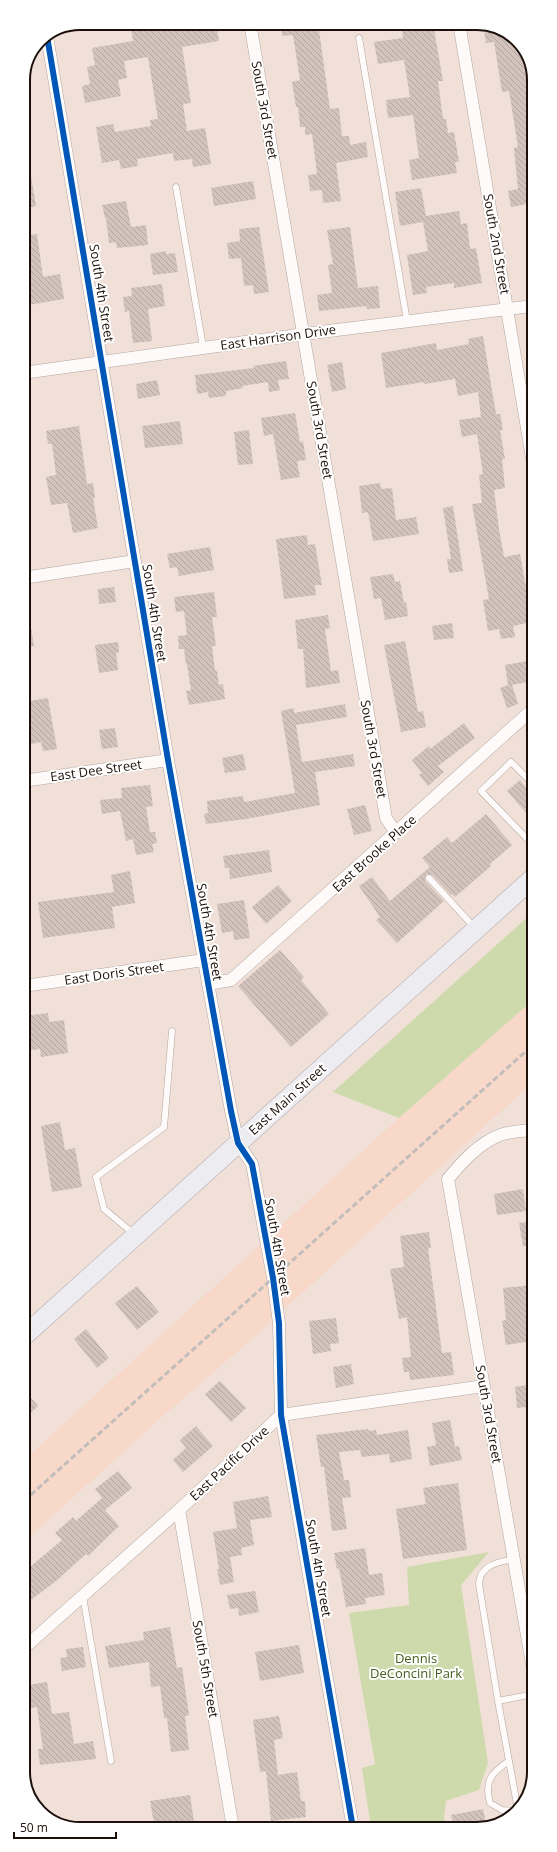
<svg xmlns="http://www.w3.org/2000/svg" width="557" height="1852" viewBox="0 0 557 1852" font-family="'Open Sans',sans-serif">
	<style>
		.built { fill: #f8d8c9 }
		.park { fill: #cedaab }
		.building { fill: url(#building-back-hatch) }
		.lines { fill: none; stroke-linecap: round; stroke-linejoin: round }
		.service-casing { stroke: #b3a69f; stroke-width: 7 }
		.minor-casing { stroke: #b3a69f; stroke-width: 13 }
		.primary-casing { stroke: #b0abb0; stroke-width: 20 }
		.service { stroke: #fdfaf9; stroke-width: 6 }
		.minor { stroke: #fdfaf9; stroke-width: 12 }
		.primary { stroke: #edecf1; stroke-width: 19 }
		.rail { stroke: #c1bdbb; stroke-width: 3; stroke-dasharray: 6 3; stroke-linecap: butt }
		.cycleway-casing { stroke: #fff; stroke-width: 8 }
		.cycleway { stroke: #0057b8; stroke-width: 6 }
		.labels { text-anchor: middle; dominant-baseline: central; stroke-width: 4; stroke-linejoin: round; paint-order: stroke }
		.street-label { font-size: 13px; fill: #1d100a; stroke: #fff }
		.park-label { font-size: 13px; fill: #465f1e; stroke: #fff }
		.rim { fill: none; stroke: #1d100a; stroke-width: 2 }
	</style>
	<defs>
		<pattern id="building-back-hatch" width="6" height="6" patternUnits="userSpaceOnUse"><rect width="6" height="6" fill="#d2c3bc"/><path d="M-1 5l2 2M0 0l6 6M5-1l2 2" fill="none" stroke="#b4a6a0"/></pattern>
	</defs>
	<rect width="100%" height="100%" fill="#f0e0d8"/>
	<path class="built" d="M533 1000 534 1081 253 1338 163 1416 24 1542V1460L399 1118Z"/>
	<path class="park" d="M533 912V1000L399 1118 333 1092Z
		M489 1552 461 1585 488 1763 479 1790 446 1801 444 1816 446 1828H371L362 1768 375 1764 349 1613 409 1605 407 1567Z"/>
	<path class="building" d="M130 23H216L219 41 182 47 191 103 183 104 187 131 205 128 211 164 193 167 192 159 174 161 173 153 137 159 138 166 121 169 119 160 102 163 96 127 113 124 115 132 151 126 150 120 158 119 148 57 124 61 127 78 118 80 121 96 85 103 82 86 90 84 87 67 95 65 92 48 133 41Z
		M281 23H318L330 109 339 108 342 136H349L350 145 366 142 368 157 336 163 341 201 323 203 322 190 310 191 308 175 317 174 312 134 305 135V127H300L298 107H296L292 82 300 80 293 35 282 36Z
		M401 23H432L433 29H434L443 81H438L443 119H446L448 133 454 132 459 162H455L457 173 412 180 409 160 419 158 413 115 388 118 386 100 410 97 404 60 378 64 374 42 403 38Z
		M483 23 515 37 533 68V203L511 207 508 191 518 189 514 148 518 147 509 91 502 92 494 42 486 43Z
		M23 164H29L36 206 23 209Z
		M253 181 256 199 214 206 211 188Z
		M421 188 426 216 459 211 461 224 467 223 470 249 476 248 482 283 454 288V283L426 287 427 293 413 295 407 255 428 251 423 222 400 226 395 192Z
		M126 201 131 227 146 225 148 245 117 248 116 242 109 243 106 218H105L102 205Z
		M259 227 269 292 254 294 253 285 244 286 241 258 229 259 227 243 240 241 239 229Z
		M350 227 358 288 378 286 380 308 367 309V306L319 311 317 295 332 293 328 265 333 264 327 230Z
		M37 234 43 277 60 274 64 299 23 306V236Z
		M166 251V254L175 253 178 272 153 275 150 254Z
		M162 284 165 306 148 309 152 341 133 343 129 311 125 312 123 297 132 296 131 288Z
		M483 336 496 414H500L503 430H500L505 459H502L505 488 494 490 499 529 504 557 520 554 532 622 513 626 515 637 501 639 499 629 488 631 483 600 489 599 472 504 482 503 479 475 483 474 477 434 462 437 459 420 481 417 478 392 458 396 455 379 425 384 424 382 386 388 381 353 436 343 437 350 469 344 468 339Z
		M286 361 289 379 278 380 280 390 269 392 268 382 242 386 243 388 226 391V396L209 398 208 392 197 394 195 375 254 368 253 366Z
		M342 362 346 389 332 392 327 365Z
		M157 380 160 395 138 399 136 384Z
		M295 413 300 442 303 441 306 460 297 461 300 477 281 480 273 434 264 436 261 418Z
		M180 421 183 444 145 448 142 426Z
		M79 426 87 484 93 483 95 498H93L98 528 73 533 67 503 51 505 46 477 56 475 52 444H48L46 431Z
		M249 430 253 464 238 465 234 432Z
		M380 483 381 489 392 488 396 520 416 517 419 534 373 541 368 512 362 513 359 486Z
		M453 506 463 571 449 573 447 559H451L443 508Z
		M307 535 308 545 315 544 322 585H315L316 595 284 599 276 539Z
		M210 547 214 570 179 576 177 567 170 568 167 554Z
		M393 574 395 582 400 581 404 603 406 602 408 616 385 620 381 598 374 599 370 577Z
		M114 587 116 602 99 604 98 589Z
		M214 592 217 617H212L216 646H212L215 671H217L219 685 223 684 225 699 189 705 186 691 191 690 187 664H186L184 649H179L178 636 187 635 184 611 176 612 174 597Z
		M29 615 34 646 23 648V616Z
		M328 615 330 628 325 629 331 671 338 670 340 683 306 688 303 649H298L295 620Z
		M452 623 454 638 434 640 432 626Z
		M405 641 418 712 423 711 426 727 401 732 384 645Z
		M118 642 119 652 116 653 118 670 99 673 95 645Z
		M533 660V681L512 685 518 704 507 708 500 688 508 685 505 665Z
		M48 698 57 749 43 751 41 742 27 745 23 727V702Z
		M345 704 347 717 296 725 302 762 353 754 355 766 315 772 320 805 246 819 206 824 204 814 208 813 207 801 243 796 244 802 295 793 281 711 294 708V713Z
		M464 723 475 738 438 766 444 772 428 786 419 775 422 773 412 760 429 746 430 749Z
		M115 728 118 747 102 749 99 730Z
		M243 754 246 770 225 773 222 758Z
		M520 780 533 796V821L507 791Z
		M150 785 153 806 146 807 150 832H155L157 843 152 844 154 852 136 855 133 839 126 841 120 811 102 814 100 800 122 798 121 788Z
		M365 805 372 831 354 835 347 809Z
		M486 814 512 845 490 864 491 866 455 897 452 894 451 895 432 875 426 874 425 881 444 901 397 943 376 920 380 917 359 886 372 877 390 901 430 867 422 858 447 837 452 843Z
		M269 850 272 872 230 879 229 868H225L223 856Z
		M130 871 135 903 112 907 115 928 43 938 38 902 114 892 111 875Z
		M278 885 292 901 266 924 252 907Z
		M244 900 250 938 234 940 233 931 222 933 217 904Z
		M280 950 304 977 301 980 329 1014 291 1047 238 986Z
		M48 1013 49 1022 64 1020 68 1053 41 1057 40 1049 24 1051V1016Z
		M60 1122 65 1150 75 1148 82 1187 52 1192 41 1126Z
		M523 1189 526 1211 497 1215 494 1194Z
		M534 1221V1244L523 1246 519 1223Z
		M429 1232 431 1248H428L442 1353 451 1352 454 1375 410 1380 409 1372H404L402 1358 411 1357 407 1317 399 1319 390 1269 404 1267 400 1236Z
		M533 1285 534 1308 531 1309 533 1325 529 1326 531 1341 506 1345 502 1321 506 1320 503 1288Z
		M137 1286 159 1312 137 1330 115 1303Z
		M336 1318 339 1343 330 1344 331 1351 313 1354 309 1321Z
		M86 1329 109 1358 97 1368 74 1339Z
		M351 1364 354 1384 336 1388 333 1367Z
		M220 1381 246 1408 231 1422 205 1394Z
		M533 1384 534 1406 517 1408 515 1387Z
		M24 1390 38 1406 24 1419Z
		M450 1420 455 1447 459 1446 462 1460 430 1466 427 1447 436 1445 432 1423Z
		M196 1426 213 1446 183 1472 173 1460 186 1448 180 1440Z
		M368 1429 369 1431 376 1430 377 1435 408 1430 412 1459 390 1463 389 1454 362 1457 360 1450 339 1452 344 1480H349L351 1497 342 1498 347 1529 332 1531 324 1467H321L316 1435Z
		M118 1471 132 1488 105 1510 119 1526 88 1556 86 1554 55 1582 24 1605V1572L62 1540 55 1533 73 1517 76 1521 102 1498 95 1489Z
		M458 1483 467 1550 403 1559 396 1509 426 1504 423 1488Z
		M268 1496 272 1517 250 1520 254 1545 241 1548 242 1555 230 1557 234 1582 220 1585 217 1569H219L213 1532 237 1528 233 1502Z
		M365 1548 369 1575 382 1573 385 1595 365 1598 366 1604 346 1607 339 1568 337 1569 334 1553Z
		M255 1591 259 1612 239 1616 238 1608 230 1609 227 1595Z
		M170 1627 177 1668 182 1667 189 1715 185 1716 189 1750 171 1752 167 1718H164L160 1686 151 1687 149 1662 109 1668 105 1646 144 1640 143 1632Z
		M299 1645 304 1673 260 1681 255 1652Z
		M83 1647 86 1667 62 1671 60 1658 67 1657 66 1649Z
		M47 1682 52 1714 69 1712 74 1744 93 1741 96 1759 40 1765 38 1749H43L37 1707 31 1708 28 1685Z
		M279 1716 283 1738 274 1740 278 1775 297 1772 301 1801H305L306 1817 271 1821 266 1771 260 1772 253 1720Z
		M190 1795 195 1829H155L150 1801Z
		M483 1809 487 1828H454L451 1815Z"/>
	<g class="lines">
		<defs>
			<path id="service" d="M359 38 407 321
				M176 187 203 347
				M533 784 511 762 481 791 533 845
				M429 878 475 928
				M134 1234 104 1209 96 1177 164 1127 172 1031
				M514 1559C498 1562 480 1565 479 1584L498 1701 534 1694
				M83 1596 111 1761
				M498 1701 518 1810
				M509 1761C491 1773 484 1781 490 1803L502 1810 517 1811"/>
			<path id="minor" d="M250 23 386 818 396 833
				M459 23 533 464
				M47 36 168 760 231 1111 238 1143 252 1164 273 1278 279 1323 281 1415 353 1828
				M23 373 304 334 533 306
				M23 578 135 561
				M23 781 168 760
				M208 984 231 980 533 709
				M24 986 204 960
				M534 1130C523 1131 510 1131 500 1135 479 1143 462 1162 448 1179L534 1676
				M179 1510 233 1828
				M24 1648 179 1510 281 1415 484 1386"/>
			<path id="primary" d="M24 1336 533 878"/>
		</defs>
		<use href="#service" class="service-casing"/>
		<use href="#minor" class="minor-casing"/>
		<use href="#primary" class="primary-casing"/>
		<use href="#service" class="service"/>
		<use href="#minor" class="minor"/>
		<use href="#primary" class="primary"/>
		<path class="rail" d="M24 1501 534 1044"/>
		<defs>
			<path id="cycleway" d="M47 36 168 760 231 1111 238 1143 252 1164 273 1278 279 1323 281 1415 353 1828"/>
		</defs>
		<use href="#cycleway" class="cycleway-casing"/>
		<use href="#cycleway" class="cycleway"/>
	</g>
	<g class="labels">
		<g class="street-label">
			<text transform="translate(265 110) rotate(80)">South 3rd Street</text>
			<text transform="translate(497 244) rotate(80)">South 2nd Street</text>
			<text transform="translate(102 293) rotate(81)">South 4th Street</text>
			<text transform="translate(278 337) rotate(-8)">East Harrison Drive</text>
			<text transform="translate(320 430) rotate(80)">South 3rd Street</text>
			<text transform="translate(155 613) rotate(81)">South 4th Street</text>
			<text transform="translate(374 749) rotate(80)">South 3rd Street</text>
			<text transform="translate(96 770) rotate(-8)">East Dee Street</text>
			<text transform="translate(374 853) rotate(-42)">East Brooke Place</text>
			<text transform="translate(210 932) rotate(80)">South 4th Street</text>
			<text transform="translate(114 973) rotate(-8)">East Doris Street</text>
			<text transform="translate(287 1099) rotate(-42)">East Main Street</text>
			<text transform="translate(278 1247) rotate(80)">South 4th Street</text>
			<text transform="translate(489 1414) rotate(80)">South 3rd Street</text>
			<text transform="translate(229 1463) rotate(-43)">East Pacific Drive</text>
			<text transform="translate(319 1568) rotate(80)">South 4th Street</text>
			<text transform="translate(206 1669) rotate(80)">South 5th Street</text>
		</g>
		<g class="park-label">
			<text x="416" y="1658">Dennis<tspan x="416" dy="15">DeConcini Park</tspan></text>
		</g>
	</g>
	<path d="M0 0H557V1852H0ZM80 30H477A50 50 0 0 1 527 80V1772A50 50 0 0 1 477 1822H80A50 50 0 0 1 30 1772V80A50 50 0 0 1 80 30Z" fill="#fff" fill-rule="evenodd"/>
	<path class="rim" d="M80 30H477A50 50 0 0 1 527 80V1772A50 50 0 0 1 477 1822H80A50 50 0 0 1 30 1772V80A50 50 0 0 1 80 30Z"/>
	<path d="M14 1832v6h102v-6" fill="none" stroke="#1d100a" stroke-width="2"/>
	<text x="20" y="1832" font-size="12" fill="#1d100a" stroke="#ffffff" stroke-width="3" paint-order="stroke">50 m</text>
</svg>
